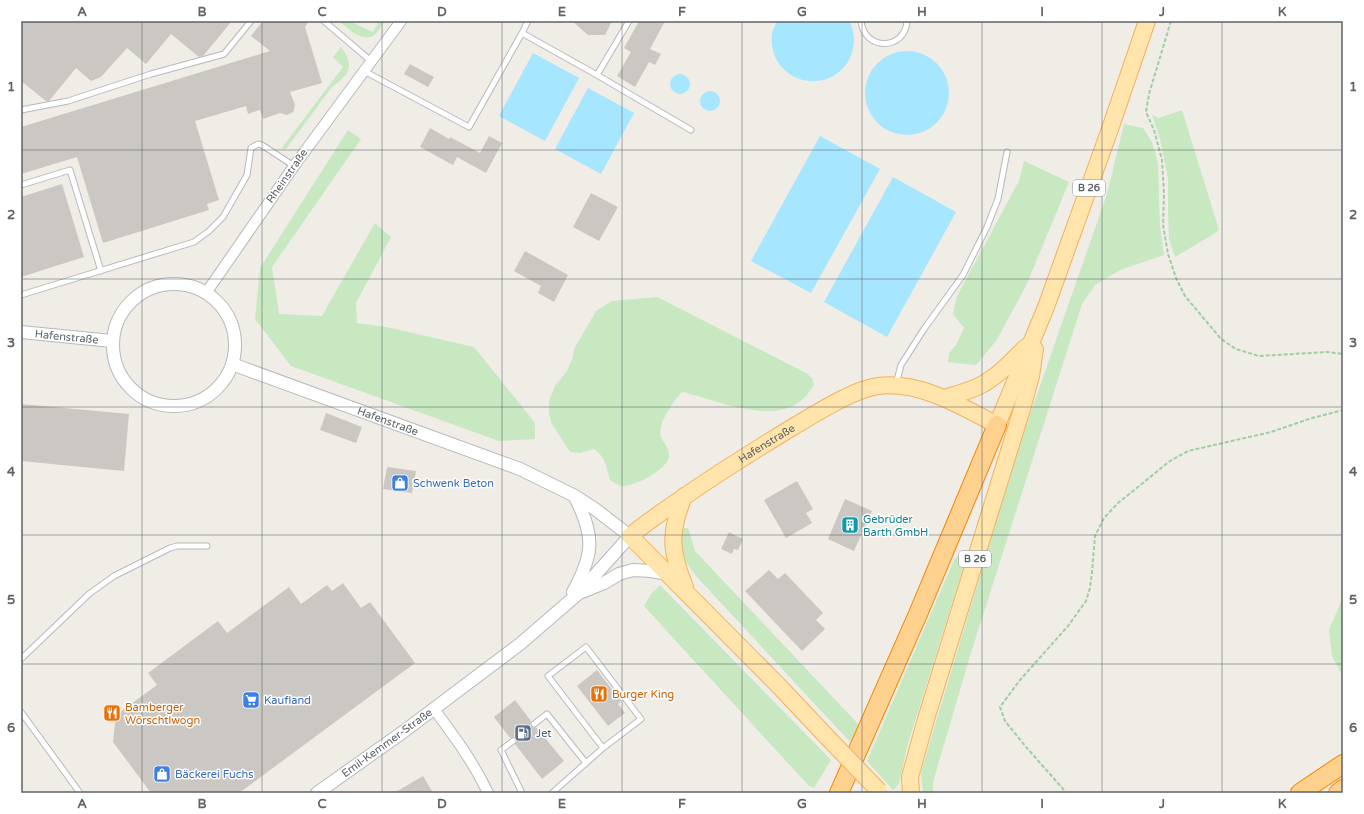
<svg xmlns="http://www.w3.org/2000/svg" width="1364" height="814" viewBox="0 0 1364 814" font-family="'Varela Round',sans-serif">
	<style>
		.green { fill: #c8e8c2 }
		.water { fill: #a7e6ff }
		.building { fill: #cbc7c2 }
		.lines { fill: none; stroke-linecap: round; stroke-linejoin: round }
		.service-casing { stroke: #b6b9bd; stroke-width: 7 }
		.minor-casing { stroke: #b6b9bd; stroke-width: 12 }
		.tertiary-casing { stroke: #b6b9bd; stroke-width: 14 }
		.primary-casing { stroke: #f3b15c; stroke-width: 18 }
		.motorway-casing { stroke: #f68300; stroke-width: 20 }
		.path { stroke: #9ecea4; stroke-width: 2; stroke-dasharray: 4 2; stroke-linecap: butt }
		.service { stroke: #fff; stroke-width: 5 }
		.minor { stroke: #fff; stroke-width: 10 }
		.tertiary { stroke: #fff; stroke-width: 12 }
		.primary { stroke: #ffe5ac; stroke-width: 16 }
		.motorway { stroke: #fed18f; stroke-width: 18 }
		.primary-bridge-casing { stroke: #f3b15c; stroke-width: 18; stroke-linecap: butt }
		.primary-bridge { stroke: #ffe5ac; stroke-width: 16 }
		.grid { fill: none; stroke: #5d6367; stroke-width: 1; stroke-opacity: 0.55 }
		.labels { text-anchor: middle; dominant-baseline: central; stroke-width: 3; stroke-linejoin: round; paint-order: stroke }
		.shield { fill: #fff; stroke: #8e9295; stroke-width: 1 }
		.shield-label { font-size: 10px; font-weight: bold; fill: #5d6367 }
		.street-label { font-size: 11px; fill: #5d6367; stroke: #fff }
		.shop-label { font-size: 11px; fill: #366cbe; stroke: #fff; text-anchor: start }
		.culture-label { font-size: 11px; fill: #0d838f; stroke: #fff; text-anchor: start }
		.food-label { font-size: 11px; fill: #c56008; stroke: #fff; text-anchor: start }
		.service-label { font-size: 11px; fill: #4e5e75; stroke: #fff; text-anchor: start }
		.neatline { fill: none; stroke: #5d6367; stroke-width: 1.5 }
		.grid-label { font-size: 13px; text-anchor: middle; font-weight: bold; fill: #5d6367 }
	</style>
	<rect width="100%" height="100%" fill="#f0ece6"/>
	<path class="green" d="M339 21H349L373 32 379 21H385C382 25 377 33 373 36 360 42 348 28 339 21Z
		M341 47C355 66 350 74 332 87L286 149H281L343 67 333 57Z
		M1182 110 1219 230 1212 235 1175 257 1169 239 1168 214V178L1160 139 1152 115 1159 118Z
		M1124 124 1143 128 1152 142 1158 163 1160 226 1164 255 1120 270 1095 285 1082 304 970 656 933 782V793H923L921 772 1018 449 1107 194Z
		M348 130 361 139 272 267 279 314 322 316 375 223 391 237 356 303 357 323 386 327 474 347 535 423V439L499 441 291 366 255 319 260 268Z
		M1024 161 1069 182 1026 286 996 341 976 365 948 362 949 353 956 345 964 328 953 314 957 296 1019 181Z
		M657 297 806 373 812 378 814 384C790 434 721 401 682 392 674 400 656 426 661 437 664 444 670 449 669 457 666 470 637 485 624 486 619 487 615 483 610 480 606 468 606 457 594 449L580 453 570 452 552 424 549 413V401L555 386 567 371 573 357 574 349 596 311 612 301Z
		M682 528H688L695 551 859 725 850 742 696 576 686 562 680 546Z
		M962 555 966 559 908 743 899 784 893 790 867 761 955 558Z
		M660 585 831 760 814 788 809 786 644 606 651 594Z
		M1343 597V677L1332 656 1329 630Z"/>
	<path class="water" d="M777 21H849C854 29 855 39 853 48 845 89 789 93 774 54 772 47 771 39 772 33 773 29 775 25 777 21Z
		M865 93a42 42 0 1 1 84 0a42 42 0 1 1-84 0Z
		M533 53 579 78 545 141 499 116Z
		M670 84a10 10 0 1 1 20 0a10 10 0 1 1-20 0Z
		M588 88 634 113 601 174 555 149Z
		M700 101a10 10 0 1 1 20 0a10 10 0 1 1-20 0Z
		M820 136 880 169 811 293 751 261Z
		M893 177 956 212 887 337 824 302Z"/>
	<path class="building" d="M21 21H232L203 56 199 57 171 34 146 64 127 48 101 77 91 81 76 68 49 101H46L21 81Z
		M263 21H309L305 27 322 83 290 92 295 105 294 109 293 112 287 115 280 113 263 119 260 110 248 114 246 106 195 121 219 200 207 204 209 210 103 243 77 157 21 174V127L270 51 251 36Z
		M572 21H612L605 35H588Z
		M639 21H665L650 49 661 54 655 65 649 62 635 87 617 76 631 52 624 48Z
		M410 64 434 77 428 87 404 74Z
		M430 128 449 139 450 137 480 153 489 136 502 143 486 173 457 157 453 165 420 147Z
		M62 184 84 257 21 277V197Z
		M591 193 618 207 599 241 573 227Z
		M525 251 568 275 554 302 538 293 541 286 514 271Z
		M21 404 129 414 124 471 21 461Z
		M326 413 362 427 356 443 320 430Z
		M387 467 416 471 412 493 383 489Z
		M797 481 813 509 806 513 812 523 786 538 764 500Z
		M845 499 872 511 854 551 828 539Z
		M729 532 743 539 738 550 734 549 732 554 721 549Z
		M769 570 778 579 785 573 823 613 816 620 825 629 802 651 745 591Z
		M343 583 361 608 370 602 415 663 239 793H151L113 742 116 715 157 685 148 673 218 621 227 633 289 587 301 604 327 585 332 591Z
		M597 670 621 701 618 704 625 713 608 726 577 686Z
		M515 700 531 721 530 724 531 727 534 728 536 727 564 761 542 779 515 744 517 741 516 738 513 737 510 738 494 717Z
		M423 776 433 793H394Z"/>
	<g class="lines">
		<defs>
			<path id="service" d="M324 21 371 61
				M528 21 522 33 597 75
				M629 21 597 75 691 130
				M861 21C864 51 905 51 907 21
				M364 71 469 127 522 33
				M21 110 68 101 151 74 224 54 251 21
				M21 185 70 170 101 271
				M21 295 194 242 209 231 223 217 247 175 251 148 258 144 262 145 294 166
				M896 384 901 365 924 329 963 275 987 227 998 199 1007 152
				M21 659 89 594 114 576 170 548 177 546H207
				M21 712 80 793
				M534 724 547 714 586 763
				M513 741 501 750 522 793
				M552 793 603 748 641 719 586 647 548 676 603 748"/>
			<path id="minor" d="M206 293 294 166 401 21
				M434 709C454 736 474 763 488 793"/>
			<g id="tertiary">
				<circle cx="174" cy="345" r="61"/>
				<path id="s1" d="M21 332 112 341"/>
				<path id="s2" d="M232 364 520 469 575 496 595 509 630 536 579 593 520 644 403 732 317 793"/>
				<path d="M573 592C594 554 595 536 575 497"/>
				<path d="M582 592 604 583 619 574 633 570 651 571 668 574"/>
			</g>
			<g id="primary">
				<path d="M944 398C957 394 971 391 983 384 999 375 1012 361 1026 347"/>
				<path d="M684 496C669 533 670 550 685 587"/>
				<path id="s3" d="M828 738 778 685 630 536C646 523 663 511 681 499 718 473 755 450 793 427 815 414 854 389 878 386 920 381 961 406 997 425L1046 307 1110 129 1147 21"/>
				<path d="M911 793 910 777 926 719 1022 409 1031 376 1035 349"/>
			</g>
			<path id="motorway" d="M839 793 918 614 997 425
				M1300 793 1343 764
				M1338 793 1343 789"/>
		</defs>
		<use href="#service" class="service-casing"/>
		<use href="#minor" class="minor-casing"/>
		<use href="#tertiary" class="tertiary-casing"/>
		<use href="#primary" class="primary-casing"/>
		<use href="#motorway" class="motorway-casing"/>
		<path class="path" d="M1171 21 1149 94 1146 112 1154 130 1162 160 1164 193 1163 225 1168 254 1176 278 1185 296 1221 339 1236 349 1259 356 1327 352 1343 354
			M1064 790 1026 747 1005 721 1000 707 1020 680 1068 626 1086 601 1090 588 1092 572 1095 536 1104 518 1118 503 1170 461 1188 451 1271 432 1312 418 1343 410"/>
		<use href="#service" class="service"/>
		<use href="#minor" class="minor"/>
		<use href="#tertiary" class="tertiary"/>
		<use href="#primary" class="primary"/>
		<use href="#motorway" class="motorway"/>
		<defs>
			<path id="primary-bridge" d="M828 738 879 791"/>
		</defs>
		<use href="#primary-bridge" class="primary-bridge-casing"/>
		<use href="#primary-bridge" class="primary-bridge"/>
	</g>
	<path class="grid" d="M142 21V793M262 21V793M382 21V793M502 21V793M622 21V793M742 21V793M862 21V793M982 21V793M1102 21V793M1222 21V793M21 150H1343M21 279H1343M21 407H1343M21 535H1343M21 664H1343"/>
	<defs>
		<symbol id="shop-square" viewBox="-11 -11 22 22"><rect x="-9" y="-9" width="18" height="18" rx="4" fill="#3f7fe0" stroke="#fff"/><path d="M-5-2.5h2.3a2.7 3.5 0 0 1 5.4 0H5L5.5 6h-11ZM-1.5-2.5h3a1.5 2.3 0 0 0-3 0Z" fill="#fff"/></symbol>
		<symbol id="building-square" viewBox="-11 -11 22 22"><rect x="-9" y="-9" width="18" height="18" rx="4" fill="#0f9aa8" stroke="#fff"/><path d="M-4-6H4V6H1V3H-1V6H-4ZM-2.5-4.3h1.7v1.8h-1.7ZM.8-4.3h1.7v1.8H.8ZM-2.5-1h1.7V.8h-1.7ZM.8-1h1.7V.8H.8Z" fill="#fff"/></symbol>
		<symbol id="restaurant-square" viewBox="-11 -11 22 22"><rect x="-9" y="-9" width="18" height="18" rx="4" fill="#e8710a" stroke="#fff"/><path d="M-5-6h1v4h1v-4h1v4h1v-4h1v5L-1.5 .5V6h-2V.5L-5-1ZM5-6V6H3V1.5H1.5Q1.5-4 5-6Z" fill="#fff"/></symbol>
		<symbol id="supermarket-square" viewBox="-11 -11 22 22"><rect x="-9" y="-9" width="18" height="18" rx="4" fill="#3f7fe0" stroke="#fff"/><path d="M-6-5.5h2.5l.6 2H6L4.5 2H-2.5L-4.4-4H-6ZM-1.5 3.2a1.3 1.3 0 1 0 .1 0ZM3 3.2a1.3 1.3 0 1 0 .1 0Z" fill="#fff"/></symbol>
		<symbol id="fuel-square" viewBox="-11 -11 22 22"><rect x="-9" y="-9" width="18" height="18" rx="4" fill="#5c6f8a" stroke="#fff"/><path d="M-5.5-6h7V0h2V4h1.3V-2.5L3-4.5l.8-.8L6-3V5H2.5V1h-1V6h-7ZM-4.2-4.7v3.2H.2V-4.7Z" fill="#fff"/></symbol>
	</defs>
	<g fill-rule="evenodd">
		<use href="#shop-square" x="390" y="473" width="20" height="20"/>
		<use href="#building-square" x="840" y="515" width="20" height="20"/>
		<use href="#restaurant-square" x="589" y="684" width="20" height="20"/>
		<use href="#supermarket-square" x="241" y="690" width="20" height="20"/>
		<use href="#restaurant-square" x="102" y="703" width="20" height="20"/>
		<use href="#fuel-square" x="513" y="723" width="20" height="20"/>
		<use href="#shop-square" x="152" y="764" width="20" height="20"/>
	</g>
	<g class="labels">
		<g class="shield">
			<rect x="1073" y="180" width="32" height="16" rx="3"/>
			<rect x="959" y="551" width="32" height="16" rx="3"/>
		</g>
		<g class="shield-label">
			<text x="1089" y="188">B 26</text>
			<text x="975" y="559">B 26</text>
		</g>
		<g class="street-label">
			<text transform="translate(287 176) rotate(-55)">Rheinstraße</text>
			<text stroke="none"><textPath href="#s1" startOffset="46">Hafenstraße</textPath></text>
			<text stroke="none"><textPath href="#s2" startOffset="166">Hafenstraße</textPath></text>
			<text stroke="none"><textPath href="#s3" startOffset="448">Hafenstraße</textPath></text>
			<text transform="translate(387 743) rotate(-36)">Emil-Kemmer-Straße</text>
		</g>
		<g class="shop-label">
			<text x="413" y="483">Schwenk Beton</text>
			<text x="264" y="700">Kaufland</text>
			<text x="175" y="774">Bäckerei Fuchs</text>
		</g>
		<g class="culture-label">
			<text x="863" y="519">Gebrüder<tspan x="863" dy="13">Barth GmbH</tspan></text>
		</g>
		<g class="food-label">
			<text x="612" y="694">Burger King</text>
			<text x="125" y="707">Bamberger<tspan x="125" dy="13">Wörschtlwogn</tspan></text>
		</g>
		<g class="service-label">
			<text x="536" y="733">Jet</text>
		</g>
	</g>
	<rect width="1364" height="814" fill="none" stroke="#ffffff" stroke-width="44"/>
	<rect x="22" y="22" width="1320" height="770" class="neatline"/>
	<g class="grid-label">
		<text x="82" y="16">A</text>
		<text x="202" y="16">B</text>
		<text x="322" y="16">C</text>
		<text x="442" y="16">D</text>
		<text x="562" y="16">E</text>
		<text x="682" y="16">F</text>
		<text x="802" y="16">G</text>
		<text x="922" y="16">H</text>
		<text x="1042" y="16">I</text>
		<text x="1162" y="16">J</text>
		<text x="1282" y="16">K</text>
		<text x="11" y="91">1</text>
		<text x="1353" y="91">1</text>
		<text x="11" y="219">2</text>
		<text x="1353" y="219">2</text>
		<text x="11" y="347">3</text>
		<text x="1353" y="347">3</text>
		<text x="11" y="476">4</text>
		<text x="1353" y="476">4</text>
		<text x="11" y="604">5</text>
		<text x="1353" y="604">5</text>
		<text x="11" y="732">6</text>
		<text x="1353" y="732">6</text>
		<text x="82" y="808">A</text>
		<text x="202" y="808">B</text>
		<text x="322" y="808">C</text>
		<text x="442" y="808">D</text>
		<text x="562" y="808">E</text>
		<text x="682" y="808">F</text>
		<text x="802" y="808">G</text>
		<text x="922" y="808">H</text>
		<text x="1042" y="808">I</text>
		<text x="1162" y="808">J</text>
		<text x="1282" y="808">K</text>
	</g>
</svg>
